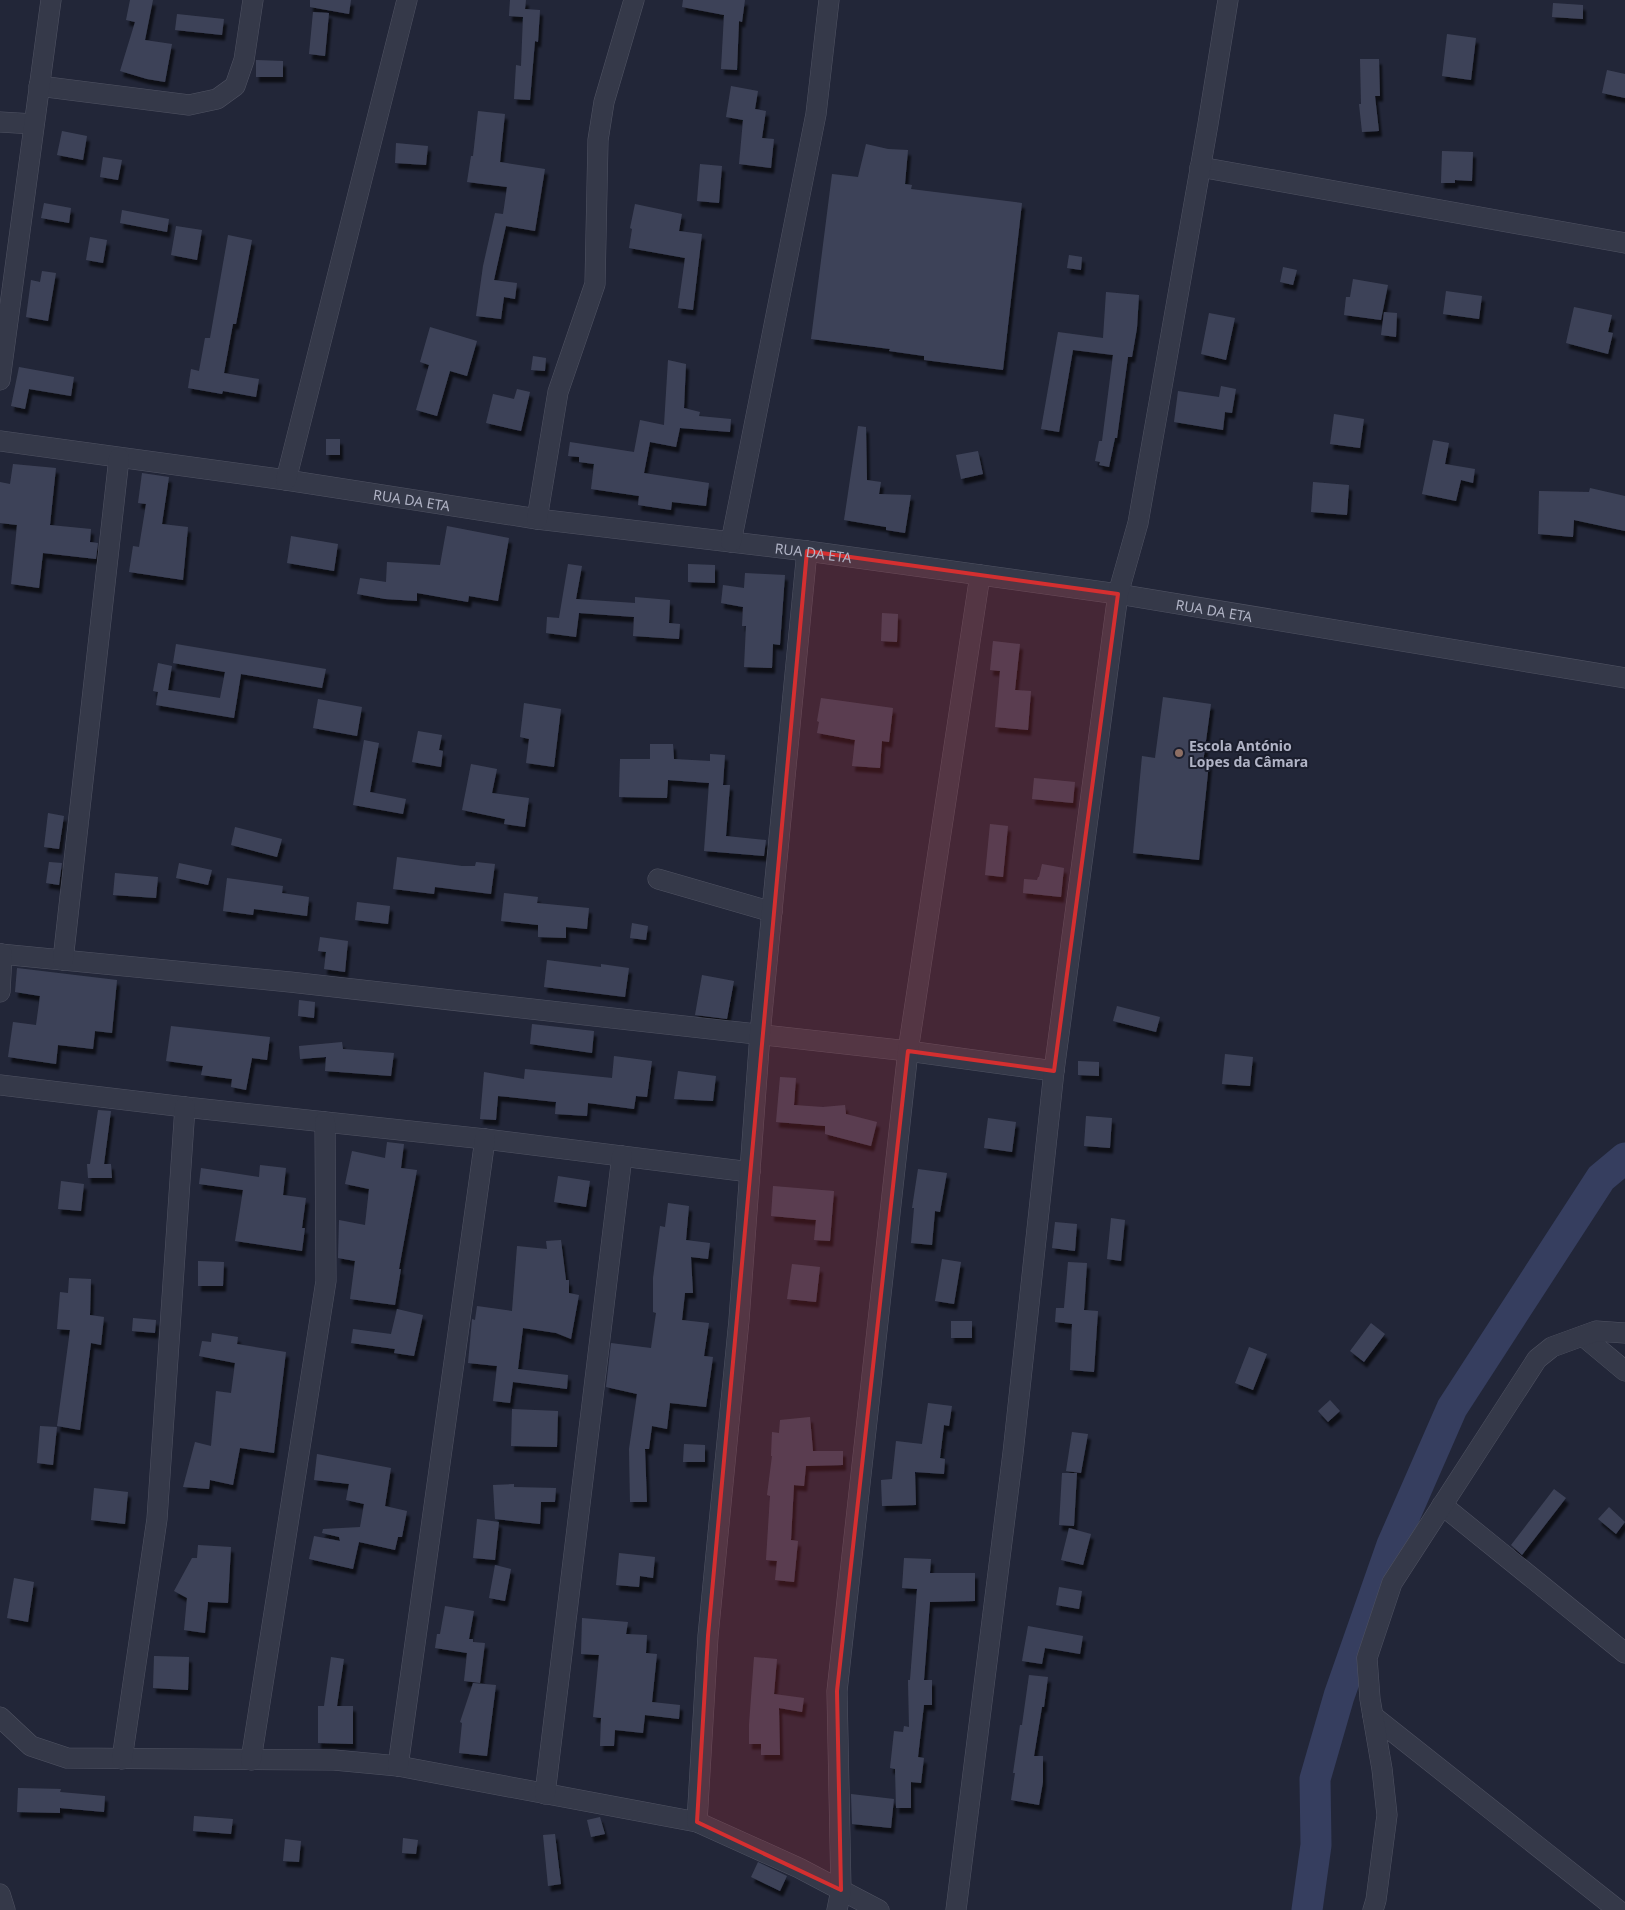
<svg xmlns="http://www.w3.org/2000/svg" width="1625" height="1910" viewBox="0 0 1625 1910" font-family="'Noto Sans',sans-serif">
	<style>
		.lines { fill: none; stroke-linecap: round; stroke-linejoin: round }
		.river { stroke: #363e5f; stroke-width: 31 }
		.building { fill: #3e4358; filter: url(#shadow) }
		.minor-casing { stroke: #505363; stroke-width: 21 }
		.minor { stroke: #353949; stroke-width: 20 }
		.marked { fill: #d42f30; fill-opacity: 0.2; stroke: #d42f30; stroke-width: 4; stroke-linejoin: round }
		.education-dot { fill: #8d6e63; stroke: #1b1e2d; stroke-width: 2 }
		.labels { text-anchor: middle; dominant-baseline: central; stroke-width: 4; stroke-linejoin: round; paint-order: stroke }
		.street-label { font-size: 14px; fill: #b0b3c5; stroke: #1b1e2d }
		.poi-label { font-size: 14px; font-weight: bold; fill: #b0b3c5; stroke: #1b1e2d; text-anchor: start }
	</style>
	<defs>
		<filter id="shadow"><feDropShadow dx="3" dy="5.5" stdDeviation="1" flood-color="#0009"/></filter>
	</defs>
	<rect width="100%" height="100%" fill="#222638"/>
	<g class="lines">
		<path class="river" d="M1307 1910 1316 1845 1315 1779 1339 1696 1392 1545 1452 1408 1601 1178 1625 1158"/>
	</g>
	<path class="building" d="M130 0H153L145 40 172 44 165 82 147 79 120 71 135 22 126 20Z
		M310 0H351L349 14 310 7Z
		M510 0H526L525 9 540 10 538 42 535 41 530 100 514 99 516 65 521 66 523 17 509 16Z
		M683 0H745L742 22 739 21 737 70 721 69 724 15 682 7Z
		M1553 3 1583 5V19L1552 17Z
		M313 12 329 13 325 56 309 54Z
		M177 14 224 19 222 35 175 30Z
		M1447 34 1476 38 1471 80 1442 76Z
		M1360 59H1379L1380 96H1375L1379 131 1362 132 1359 104H1361Z
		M256 60 283 61V77H256Z
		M1607 70 1625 74V98L1602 93Z
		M731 86 758 91 755 109 766 111 762 138 774 139 771 168 739 164 743 120 726 117Z
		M478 111 505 114 500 162 545 169 535 231 506 226 494 280 517 283 515 299 504 297 501 319 476 316 483 266 495 213 503 214 507 187 467 182 471 156H473Z
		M62 131 87 136 83 160 57 155Z
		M396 143 428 146 426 165 395 163Z
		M866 144 888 149 908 150 905 184 912 185 911 189 1022 203 1003 370 924 360V356L889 351 890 349 811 339 832 174 858 177Z
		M1442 151 1473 152 1472 181 1455 180V183H1441Z
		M103 157 122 160 118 180 100 177Z
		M700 164 722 166 719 203 697 201Z
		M44 203 71 208 69 223 41 218Z
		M635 204 682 214 679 231 702 234 693 310 678 308 685 258 629 248 632 229 630 228Z
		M122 210 169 219 167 232 120 223Z
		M176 226 202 230 197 260 171 255Z
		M228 235 252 240 236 324H233L224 373 259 379 256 397 223 391 222 394 188 388 191 369 199 371 205 338H210Z
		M90 237 107 240 103 263 86 260Z
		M1069 255 1082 257 1081 270 1067 268Z
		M1283 267 1297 270 1293 285 1280 282Z
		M42 271 56 273 48 321 26 317 31 280 40 282Z
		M1353 279 1388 285 1381 320 1344 315 1346 297H1350Z
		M1446 291 1482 296 1479 319 1443 314Z
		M1106 292 1139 295 1137 328 1132 357H1128L1117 438H1115L1109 467 1099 465 1100 462 1095 461 1099 441H1102L1113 355 1073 350 1059 432 1041 429 1058 332 1103 338Z
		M1574 307 1612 315 1608 332 1613 333 1608 354 1566 343Z
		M1384 312 1397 313 1396 337 1381 335Z
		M1209 313 1235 318 1226 360 1201 354Z
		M430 327 477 341 467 376 450 371 437 416 416 410 429 365 420 362Z
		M533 356 546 358 545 371 531 370Z
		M668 360 686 364 684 408 700 412 699 416 731 419 730 432 680 428 676 447 650 442 644 473 709 483 706 506 672 502 671 510 638 505 639 496 591 489 594 464 579 462V457L568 456 570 442 634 452 640 420 664 425Z
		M19 367 74 377 71 396 29 389 25 409 11 406Z
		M1221 386 1236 389 1232 413 1225 412 1223 430 1174 422 1178 391 1219 397Z
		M517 389 530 392 521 431 486 423 493 394 514 399Z
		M1334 414 1364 419 1360 448 1330 444Z
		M858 426 866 427 867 480 881 482 879 494 911 495 905 533 886 530V527L844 520Z
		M326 439H340V455H326Z
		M1433 440 1449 443 1445 464 1475 469 1473 483 1461 480 1456 501 1422 494Z
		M978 451 983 474 961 479 956 455Z
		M13 464 56 468 50 525 91 529 90 542 98 543 96 559 43 553 39 588 11 584 17 525 0 523V482L10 484Z
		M142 473 169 477 162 524 188 527 183 580 129 572 133 546 139 547 146 504 138 503Z
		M1313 482 1349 485 1347 515 1311 512Z
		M1590 488 1625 496V531L1574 520 1573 537 1538 534 1539 491 1589 492Z
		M447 526 509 538 498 601 469 596 468 602 417 593V601L385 599 357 594 360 578 386 582 387 562 440 565Z
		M291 536 338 544 334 571 287 563Z
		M568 564 582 566 576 599 635 603V597L670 600 669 623 680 624 679 639 633 636 634 617 579 613 576 637 546 633 547 617 559 618Z
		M688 564 715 565V583L688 582Z
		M745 573 785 575 780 645 773 644 772 668 744 667 746 626H742L743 607 721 603 723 585 744 588Z
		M882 613 898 614 897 642 881 641Z
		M993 641 1020 644 1015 690 1031 691 1028 730 995 727 1000 671 990 670Z
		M176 644 326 669 322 688 241 674 234 718 156 705 158 692 153 691 158 663 172 666 168 690 220 698 225 672 173 663Z
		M1163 697 1211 704 1203 763H1209L1199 860 1133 853 1142 756 1155 758Z
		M821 698 893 708 889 742 882 741 880 768 852 766 855 740 817 733 819 722 817 721Z
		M318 699 362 707 357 736 313 728Z
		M524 703 561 709 554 767 526 763 529 739 520 737Z
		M418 731 442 735 439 750 443 751 441 767 412 762Z
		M364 740 379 743 370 792 406 799 403 814 353 805Z
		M650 744H673L674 759 710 761V754L725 755 723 785H730L726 836 766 840 764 856 704 851 709 783 668 780 667 798 619 797 620 759H650Z
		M471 764 497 769 492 793 529 798 525 827 504 824 505 819 462 810Z
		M1034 778 1075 782 1073 803 1032 799Z
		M48 813 64 816 59 849 44 847Z
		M990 824 1008 826 1003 877 985 875Z
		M235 827 282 839 277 857 231 845Z
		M397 857 462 866H475L476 862 495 864 491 894 435 887 434 894 393 889Z
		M49 862 62 863 59 885 46 883Z
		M179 863 212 870 208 885 176 878Z
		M1042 864 1064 868 1061 897 1023 893 1024 879 1037 880 1038 877H1039Z
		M115 873 158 877 156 898 113 895Z
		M227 878 283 886 282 893 309 897 307 916 254 909 253 915 223 911Z
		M504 893 538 897 537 903 589 908 587 929 566 927V938L538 937V925L501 921Z
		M357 902 390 906 388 924 355 920Z
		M632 923 648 926 646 940 630 938Z
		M320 937 348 941 345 972 324 969 326 952 318 951Z
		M547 960 601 967V964L629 968 625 997 544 987Z
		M17 968 117 980 112 1033 95 1031 93 1049 58 1045 56 1064 8 1057 13 1022 36 1025 40 996 15 992Z
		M702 975 734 981 727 1019 695 1015Z
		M299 1000 315 1002 314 1018 298 1016Z
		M1117 1006 1160 1017 1156 1032 1113 1021Z
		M532 1024 594 1031 592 1053 530 1044Z
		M171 1026 270 1037 267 1060 252 1058 246 1090 231 1087 232 1079 201 1075 203 1066 166 1061Z
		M342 1042 343 1049 394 1053 391 1076 325 1071 326 1057 300 1059 299 1046Z
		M1225 1054 1253 1057 1250 1086 1222 1084Z
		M614 1056 652 1061 647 1097 636 1096 634 1109 588 1103 587 1116 555 1114 556 1102 498 1096 496 1120 480 1119 484 1072 524 1079 525 1069 612 1078Z
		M1078 1061 1099 1062V1076L1078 1075Z
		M678 1071 716 1076 713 1101 674 1099Z
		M780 1077 796 1078 794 1105 823 1107 845 1105 846 1114 877 1122 871 1146 825 1134V1126L776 1122Z
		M98 1110 111 1111 104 1164H111L112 1178H88L87 1164H90Z
		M1086 1116 1112 1118 1110 1148 1084 1146Z
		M988 1118 1016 1122 1012 1152 984 1148Z
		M387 1142 404 1144 401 1168 417 1170 399 1269H401L395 1305 350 1299 355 1261 338 1258 339 1220 365 1225 369 1189 345 1184 352 1151 385 1158Z
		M260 1165 286 1168 283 1195 306 1198 302 1228H305L302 1251 235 1241 243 1190 199 1184 201 1168 259 1177Z
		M918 1169 947 1173 940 1212 935 1211 932 1245 911 1243 914 1208H912Z
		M558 1176 590 1181 586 1207 554 1202Z
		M61 1181 84 1184 81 1211 58 1209Z
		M773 1186 834 1191 830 1241 814 1240 816 1220 771 1216Z
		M668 1203 689 1206 686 1240 710 1243 708 1259 691 1257 693 1293H685L682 1320 709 1323 704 1356 713 1357 706 1407 670 1403 667 1429 652 1426 649 1449H645L647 1502H630L629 1449 637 1394 606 1387 611 1343 651 1348 656 1313 653 1312V1278L660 1226 665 1227Z
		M1111 1218 1125 1220 1121 1261 1107 1259Z
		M1055 1222 1077 1224 1075 1251 1052 1248Z
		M561 1240 566 1280H569V1293L579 1295 571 1339 556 1333 523 1328 518 1369 568 1375 567 1389 513 1382 510 1403 493 1401 497 1366 468 1363 472 1319 475 1320 477 1306 512 1311 517 1246 547 1249 546 1241Z
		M942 1259 961 1262 954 1304 935 1301Z
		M198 1261 224 1262 223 1286H198Z
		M1068 1262 1087 1263 1084 1310 1098 1311 1094 1372 1070 1370 1072 1324 1055 1322 1056 1308H1064Z
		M792 1264 820 1267 816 1302 787 1299Z
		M69 1278 91 1279 90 1315 104 1317 101 1345 91 1343 80 1430 57 1426 70 1330 57 1329 60 1292 68 1293Z
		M397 1309 423 1315 414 1356 394 1353 395 1349 351 1343 353 1329 391 1334Z
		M133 1318 156 1320 155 1333 132 1331Z
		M951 1321H972V1338H951Z
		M1371 1323 1385 1334 1364 1362 1350 1351Z
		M212 1333 238 1337 237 1344 286 1352 274 1453 240 1448 233 1485 210 1480 209 1489 183 1487 195 1442 211 1446 216 1391 231 1393 235 1363 199 1356 202 1341 211 1342Z
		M1249 1347 1267 1354 1253 1390 1235 1383Z
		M1330 1400 1340 1411 1328 1422 1318 1411Z
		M928 1403 952 1406 949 1426 944 1425 940 1458 945 1459 944 1474 915 1472 916 1505 882 1506 881 1480 892 1479 896 1441 922 1444Z
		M512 1409 558 1411 557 1447 511 1446Z
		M810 1417 813 1451H843V1465L806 1466 804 1486 794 1485 791 1540 798 1541 794 1582 775 1580 777 1561 766 1560 770 1496 767 1495 772 1456H771L772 1432 779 1433 780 1420Z
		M40 1426 57 1427 53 1465 37 1463Z
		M1072 1432 1088 1434 1081 1473 1066 1471Z
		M684 1444 705 1445V1462H683Z
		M317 1454 391 1468 385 1506 407 1511 402 1537H398L395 1550 359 1542 353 1569 309 1559 314 1536 340 1541 339 1537 322 1533 323 1529 360 1527 364 1504 346 1500 349 1484 314 1480Z
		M1062 1473H1077L1074 1526 1059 1525Z
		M514 1484V1487L556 1488 555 1502H541L540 1524 495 1519 493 1485Z
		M94 1488 128 1492 125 1524 91 1520Z
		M1554 1489 1566 1498 1522 1555 1511 1545Z
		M1609 1507 1625 1522 1616 1534 1598 1519Z
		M477 1519 499 1522 495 1560 473 1558Z
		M1069 1528 1091 1534 1083 1565 1061 1560Z
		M198 1545 231 1547 228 1603 208 1602 205 1633 184 1630 187 1598 174 1591 192 1558H197Z
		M619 1553 655 1557 653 1578 640 1576 639 1587 616 1585Z
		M904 1558 931 1559 930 1573H975V1601L930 1602 924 1680H932V1705H924L918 1757 924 1758 921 1783 911 1782V1808H896L895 1769 890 1768 894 1731 903 1732 904 1726 909 1727 908 1680H910L917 1589 902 1588Z
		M495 1565 511 1569 505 1601 489 1598Z
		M14 1578 34 1582 28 1622 7 1618Z
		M1059 1587 1082 1591 1079 1609 1056 1605Z
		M445 1606 474 1611 469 1639H473V1642L485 1643 480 1683 464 1681 467 1653 435 1648 437 1634H440Z
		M582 1618 628 1622 626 1634 647 1635 646 1653 657 1654 652 1702 680 1705 679 1719 645 1715 643 1733 615 1730 614 1746H600L601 1718 593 1717 599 1655 581 1654Z
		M1028 1626 1083 1636 1080 1654 1045 1648 1042 1664 1022 1661Z
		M154 1656 189 1657 188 1690 153 1688Z
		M331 1657 344 1659 337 1706H353V1744L318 1743V1706H324Z
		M754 1657 777 1659 774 1694 804 1698 802 1712 779 1708 780 1755H761V1744H749V1725Z
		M1029 1675 1048 1677 1044 1707H1042L1034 1756H1043V1782L1039 1805 1011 1800 1015 1773H1013L1020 1725H1022Z
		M473 1683 496 1685 487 1756 459 1753 462 1723 460 1722Z
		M18 1788 61 1789 60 1792 105 1796 104 1812 60 1808V1813L17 1812Z
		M851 1794 894 1799 891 1828 852 1824Z
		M194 1816 233 1819 231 1834 193 1831Z
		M600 1817 605 1834 591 1837 587 1820Z
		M555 1834 561 1884 548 1886 543 1835Z
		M403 1838 418 1840 416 1854 402 1853Z
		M285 1839 301 1841 299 1862 283 1861Z
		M758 1862 787 1876 780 1891 751 1877Z"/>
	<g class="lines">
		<defs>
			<g id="minor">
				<path d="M39 86 189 105 217 99 235 86 244 60 253 0"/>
				<path d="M0 122 34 124"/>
				<path d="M1200 167 1625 243"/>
				<path d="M0 380 51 0"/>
				<path id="s1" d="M0 441 286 480 537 519 807 551 1118 594 1625 678"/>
				<path d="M286 480 407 0"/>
				<path d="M537 519 558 392 595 284 598 140 604 102 634 0"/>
				<path d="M731 542 816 114 829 0"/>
				<path d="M658 879 772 912"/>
				<path d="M0 954 290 982 908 1051 1054 1071"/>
				<path d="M63 960 119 458"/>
				<path d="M0 992 2 954"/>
				<path d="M0 1085 185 1107 485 1139 750 1172"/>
				<path d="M1583 1336 1625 1371"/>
				<path d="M1442 1505 1625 1653"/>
				<path d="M1373 1716 1618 1910"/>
				<path d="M0 1717 31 1746 67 1758 334 1760 398 1766 697 1822 799 1868 879 1910"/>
				<path d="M122 1759 157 1519 185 1107"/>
				<path d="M251 1760 326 1281 325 1122"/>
				<path d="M398 1766 485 1139"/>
				<path d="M545 1794 622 1156"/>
				<path d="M697 1822 708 1636 739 1320 760 1034 807 551"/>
				<path d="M0 1894 5 1910"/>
				<path d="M837 1910 841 1890 837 1691 908 1051 980 575"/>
				<path d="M956 1910 1013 1453 1054 1071 1118 594 1138 523 1208 124 1228 0"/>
				<path d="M1373 1910 1376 1900 1387 1815 1382 1769 1370 1699 1367 1658 1392 1583 1537 1359 1552 1347 1596 1331 1625 1333"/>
			</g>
		</defs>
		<use href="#minor" class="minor-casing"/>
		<use href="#minor" class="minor"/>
	</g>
	<path class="marked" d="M807 551 1118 594 1054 1071 908 1051 837 1691 841 1890 697 1822 708 1636Z"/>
	<circle class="education-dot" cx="1179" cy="753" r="5"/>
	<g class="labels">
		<g class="street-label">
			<text stroke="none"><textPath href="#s1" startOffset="416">RUA DA ETA</textPath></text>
			<text stroke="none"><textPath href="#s1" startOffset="821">RUA DA ETA</textPath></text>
			<text stroke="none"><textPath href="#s1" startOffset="1226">RUA DA ETA</textPath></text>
		</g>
		<g class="poi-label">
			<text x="1189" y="745">Escola António<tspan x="1189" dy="16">Lopes da Câmara</tspan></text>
		</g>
	</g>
</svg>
